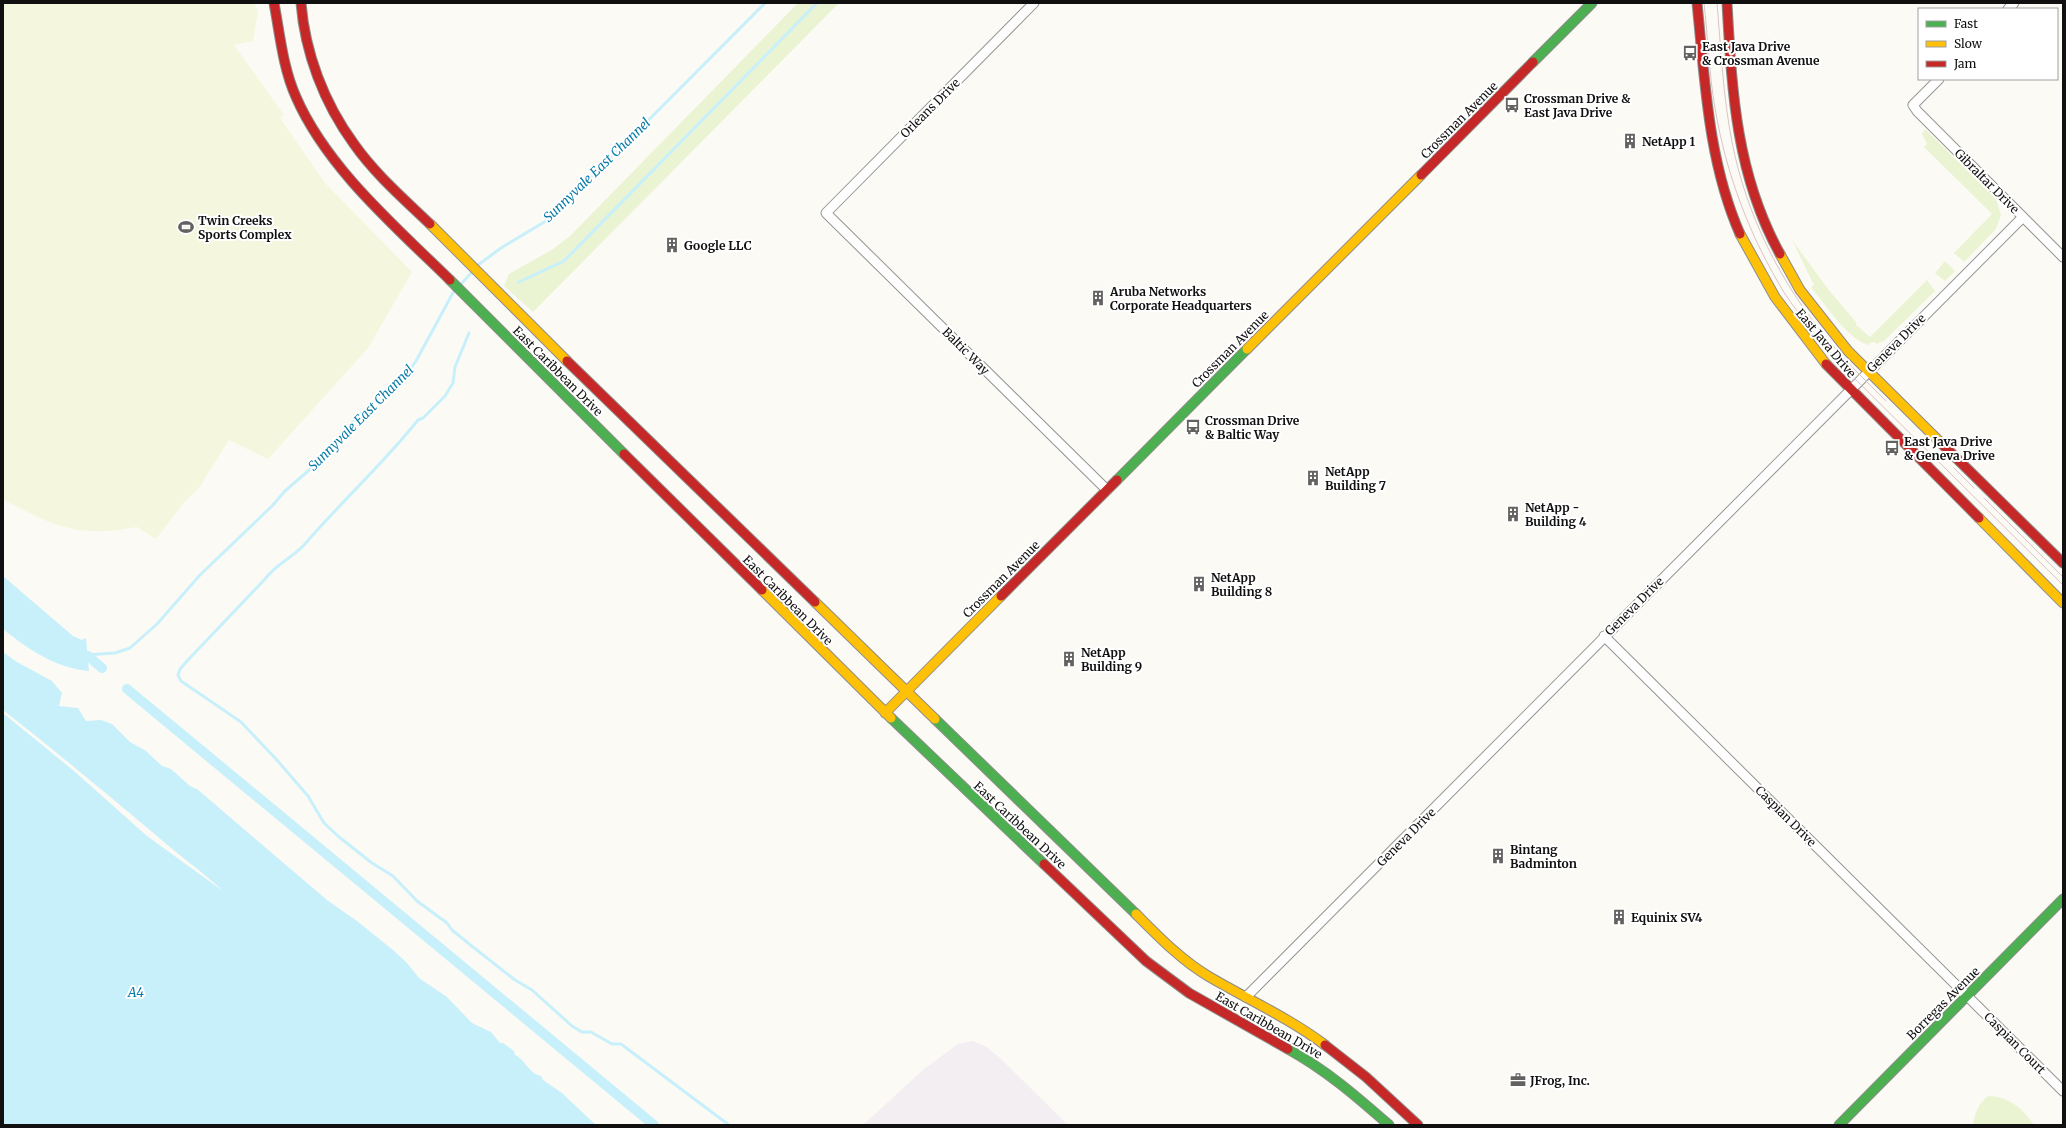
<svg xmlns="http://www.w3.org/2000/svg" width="2066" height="1128" viewBox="0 0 2066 1128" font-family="Merriweather,serif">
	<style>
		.industrial { fill: #f3eef2 }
		.green { fill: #eaf4d3 }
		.pitch { fill: #f4f7dd }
		.water { fill: #c8f0fb }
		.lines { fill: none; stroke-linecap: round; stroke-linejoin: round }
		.stream { stroke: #c8f0fb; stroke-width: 3 }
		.canal { stroke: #c8f0fb; stroke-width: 10 }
		.street-casing { stroke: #969593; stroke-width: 11 }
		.fast-casing { stroke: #8d8c8a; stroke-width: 11 }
		.slow-casing { stroke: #8d8c8a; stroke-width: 11 }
		.jam-casing { stroke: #8d8c8a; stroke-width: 11 }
		.street { stroke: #fffefe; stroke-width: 9 }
		.fast { stroke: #4caf50; stroke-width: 9 }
		.slow { stroke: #ffc107; stroke-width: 9 }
		.jam { stroke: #c62828; stroke-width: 9 }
		.tram { stroke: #dac4c7; stroke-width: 1 }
		.labels { text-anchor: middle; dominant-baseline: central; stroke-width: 4; stroke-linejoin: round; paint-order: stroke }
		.poi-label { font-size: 12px; font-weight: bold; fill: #101010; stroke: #fff; text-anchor: start }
		.street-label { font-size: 12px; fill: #101010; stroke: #fff }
		.water-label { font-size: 13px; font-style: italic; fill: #0a7ca9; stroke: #fff }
	</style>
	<rect width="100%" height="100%" fill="#fcfaf5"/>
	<path class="industrial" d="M973 1041 985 1046 1000 1058 1068 1125H863L924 1069 958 1044Z"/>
	<path class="green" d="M798 3H839L533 312 504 286 509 274 553 249 570 236Z
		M1925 129 1996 199 2001 215 1996 229 1964 262 1954 253 1992 214 1924 147 1927 144 1922 134Z
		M1792 240 1828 289 1856 322V325L1870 337 1927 280 1935 291 1884 341 1876 344 1875 342 1869 343V345C1849 341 1824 303 1811 287L1814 285Z
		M1945 261 1955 271 1945 281 1935 273Z
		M1988 1096C2008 1096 2024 1109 2034 1125H1973C1975 1113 1978 1104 1988 1096Z"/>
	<path class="pitch" d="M3 3H254L258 11 253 41 234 45 284 115 280 118 325 183 412 272 368 348 268 459 229 440 199 488 185 501 156 539 137 527C79 538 53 527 3 499Z"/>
	<path class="water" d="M3 576 73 636 82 640 86 638 89 671C56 668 29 650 3 629Z
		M3 652 17 662 52 681 62 693 59 706 78 708 86 721 101 720 112 724 130 742 146 751 162 766 171 769 190 786 197 789 327 900 357 921 393 950 407 963 419 978 447 997 472 1023 491 1032 500 1043H503L514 1051 515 1055C525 1059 528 1073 541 1076L543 1080 562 1093 596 1125H3V713L74 771 147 836 223 891C202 871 178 855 157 836 106 793 55 751 3 710Z"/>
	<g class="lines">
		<path class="stream" d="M478 265 501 248 551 218 765 3
			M519 282 564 261 817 3
			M461 284 472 272
			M469 333 455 367 453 383 445 396 423 418 418 420C383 464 341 502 304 545 292 558 276 564 265 579L187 661 180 669 178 675 181 681 241 722 276 759 308 796 324 823 339 837 372 863 393 876 417 901 447 923 452 930 473 947 515 980 532 990 572 1026 582 1032H591L612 1044H621L729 1125
			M85 655 115 653 130 648 157 624 200 575 272 506 285 491 323 458 333 442 361 413 406 375 416 361 454 291"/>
		<path class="canal" d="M88 656 102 668
			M127 689 654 1125"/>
		<defs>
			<path id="street" d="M1034 3 826 213 1107 490
				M2008 9 2014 3
				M1939 79 1913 105 1917 111 2063 257
				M1604 636 2063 1091
				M1246 997 2023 217"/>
			<path id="fast" d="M1533 62 1592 3
				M450 280 624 454
				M1117 480 1247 349
				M891 718 1044 864
				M935 719 1136 914
				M1288 1049C1326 1070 1356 1096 1389 1125
				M1839 1125 2063 899"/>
			<path id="slow" d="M430 224 567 361
				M1740 234 1775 297 1826 364
				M1780 254 1800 290 1848 351 1940 442
				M1247 349 1421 175
				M1979 518 2063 603
				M762 590 891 718
				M815 602 935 719
				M885 713 1001 596
				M1136 914C1158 936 1181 960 1208 976 1247 999 1289 1018 1325 1045"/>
			<path id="jam" d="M274 3C280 35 283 68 296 97 327 168 395 226 450 280
				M301 3C305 53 324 103 354 144 375 174 404 199 430 224
				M1697 3C1705 81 1708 161 1740 234
				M1727 3C1732 92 1736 174 1780 254
				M1421 175 1533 62
				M567 361 815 602
				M1826 364 1979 518
				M1940 442 2063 563
				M624 454 762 590
				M1001 596 1117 480
				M1044 864 1146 961 1189 993 1288 1049
				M1325 1045 1366 1077 1418 1125"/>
		</defs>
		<use href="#street" class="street-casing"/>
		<use href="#fast" class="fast-casing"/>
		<use href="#slow" class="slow-casing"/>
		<use href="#jam" class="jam-casing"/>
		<use href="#street" class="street"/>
		<use href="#fast" class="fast"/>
		<use href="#slow" class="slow"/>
		<use href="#jam" class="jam"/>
		<path class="tram" d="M1704 3C1708 38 1709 74 1715 108 1726 174 1750 237 1785 294 1801 318 1821 340 1839 363L2063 585
			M1717 3C1721 49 1723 96 1732 142 1746 214 1780 282 1827 339 1845 361 1866 381 1886 401
			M1954 468 1974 488
			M1984 498 2063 577"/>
	</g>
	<defs>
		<symbol id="bus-bare" viewBox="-9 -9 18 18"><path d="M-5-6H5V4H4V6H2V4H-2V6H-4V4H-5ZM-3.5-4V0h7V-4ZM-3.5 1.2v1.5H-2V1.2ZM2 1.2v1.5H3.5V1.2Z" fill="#636260" stroke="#fff" stroke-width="2.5" paint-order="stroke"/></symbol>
		<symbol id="building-bare" viewBox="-9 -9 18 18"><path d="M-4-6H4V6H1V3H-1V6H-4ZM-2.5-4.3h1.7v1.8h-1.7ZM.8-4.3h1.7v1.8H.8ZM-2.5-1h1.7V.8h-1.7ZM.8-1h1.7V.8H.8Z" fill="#636260" stroke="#fff" stroke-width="2.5" paint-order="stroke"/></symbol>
		<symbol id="stadium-bare" viewBox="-9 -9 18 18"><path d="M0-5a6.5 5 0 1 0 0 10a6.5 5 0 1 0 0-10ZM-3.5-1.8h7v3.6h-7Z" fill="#636260" stroke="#fff" stroke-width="2.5" paint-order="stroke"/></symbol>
		<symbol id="office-bare" viewBox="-9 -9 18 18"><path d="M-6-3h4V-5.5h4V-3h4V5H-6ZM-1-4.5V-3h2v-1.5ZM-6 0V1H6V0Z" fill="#636260" stroke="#fff" stroke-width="2.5" paint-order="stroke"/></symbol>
	</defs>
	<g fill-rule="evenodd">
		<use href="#bus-bare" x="1679" y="42" width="22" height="22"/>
		<use href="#bus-bare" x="1501" y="94" width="22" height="22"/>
		<use href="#building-bare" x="1619" y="130" width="22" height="22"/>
		<use href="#stadium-bare" x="175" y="216" width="22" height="22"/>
		<use href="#building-bare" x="661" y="234" width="22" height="22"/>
		<use href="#building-bare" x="1087" y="287" width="22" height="22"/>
		<use href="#bus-bare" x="1182" y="416" width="22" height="22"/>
		<use href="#bus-bare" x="1881" y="437" width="22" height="22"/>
		<use href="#building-bare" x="1302" y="467" width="22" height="22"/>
		<use href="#building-bare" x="1502" y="503" width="22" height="22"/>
		<use href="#building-bare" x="1188" y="573" width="22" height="22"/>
		<use href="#building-bare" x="1058" y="648" width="22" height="22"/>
		<use href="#building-bare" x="1487" y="845" width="22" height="22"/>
		<use href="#building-bare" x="1608" y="906" width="22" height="22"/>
		<use href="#office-bare" x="1507" y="1069" width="22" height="22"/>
	</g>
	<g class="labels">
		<g class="poi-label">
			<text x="1702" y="46">East Java Drive<tspan x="1702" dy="14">&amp; Crossman Avenue</tspan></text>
			<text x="1524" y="98">Crossman Drive &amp;<tspan x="1524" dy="14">East Java Drive</tspan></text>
			<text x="1642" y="141">NetApp 1</text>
			<text x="198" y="220">Twin Creeks<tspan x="198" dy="14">Sports Complex</tspan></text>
			<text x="684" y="245">Google LLC</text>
			<text x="1110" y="291">Aruba Networks<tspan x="1110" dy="14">Corporate Headquarters</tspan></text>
			<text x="1205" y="420">Crossman Drive<tspan x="1205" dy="14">&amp; Baltic Way</tspan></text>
			<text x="1904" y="441">East Java Drive<tspan x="1904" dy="14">&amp; Geneva Drive</tspan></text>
			<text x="1325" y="471">NetApp<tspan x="1325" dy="14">Building 7</tspan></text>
			<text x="1525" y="507">NetApp -<tspan x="1525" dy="14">Building 4</tspan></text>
			<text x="1211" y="577">NetApp<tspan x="1211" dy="14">Building 8</tspan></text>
			<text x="1081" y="652">NetApp<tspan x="1081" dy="14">Building 9</tspan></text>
			<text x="1510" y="849">Bintang<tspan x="1510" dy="14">Badminton</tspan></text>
			<text x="1631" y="917">Equinix SV4</text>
			<text x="1530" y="1080">JFrog, Inc.</text>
		</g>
		<g class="street-label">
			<text transform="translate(930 108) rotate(-45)">Orleans Drive</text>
			<text transform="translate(1459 120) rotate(-45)">Crossman Avenue</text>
			<text transform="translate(1987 181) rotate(45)">Gibraltar Drive</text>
			<text transform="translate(1826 343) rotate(50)">East Java Drive</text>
			<text transform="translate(1896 343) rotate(-45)">Geneva Drive</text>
			<text transform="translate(1230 349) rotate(-45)">Crossman Avenue</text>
			<text transform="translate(966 351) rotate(45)">Baltic Way</text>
			<text transform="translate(558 371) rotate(45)">East Caribbean Drive</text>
			<text transform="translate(1001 579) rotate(-45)">Crossman Avenue</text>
			<text transform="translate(788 600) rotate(45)">East Caribbean Drive</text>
			<text transform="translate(1634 606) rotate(-45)">Geneva Drive</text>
			<text transform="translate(1786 816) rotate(45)">Caspian Drive</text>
			<text transform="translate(1020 825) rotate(43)">East Caribbean Drive</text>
			<text transform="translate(1406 837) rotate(-45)">Geneva Drive</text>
			<text transform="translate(1943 1003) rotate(-45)">Borregas Avenue</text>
			<text transform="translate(1269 1025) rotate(30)">East Caribbean Drive</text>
			<text transform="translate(2015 1043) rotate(45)">Caspian Court</text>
		</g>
		<g class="water-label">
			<text transform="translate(597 170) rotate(-44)">Sunnyvale East Channel</text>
			<text transform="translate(361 418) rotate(-45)">Sunnyvale East Channel</text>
			<text x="136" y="992">A4</text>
		</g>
	</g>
	<rect width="2066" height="1128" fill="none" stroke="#101010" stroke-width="8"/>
	<rect x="1918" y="8" width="140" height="72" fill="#ffffff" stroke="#9f9f9f"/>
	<rect x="1926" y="21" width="20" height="6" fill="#4caf50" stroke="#9f9f9f"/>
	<text x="1954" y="28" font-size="12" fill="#101010">Fast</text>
	<rect x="1926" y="41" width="20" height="6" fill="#ffc107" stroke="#9f9f9f"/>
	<text x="1954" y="48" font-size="12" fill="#101010">Slow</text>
	<rect x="1926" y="61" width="20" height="6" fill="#c62828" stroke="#9f9f9f"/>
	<text x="1954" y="68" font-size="12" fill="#101010">Jam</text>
</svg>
